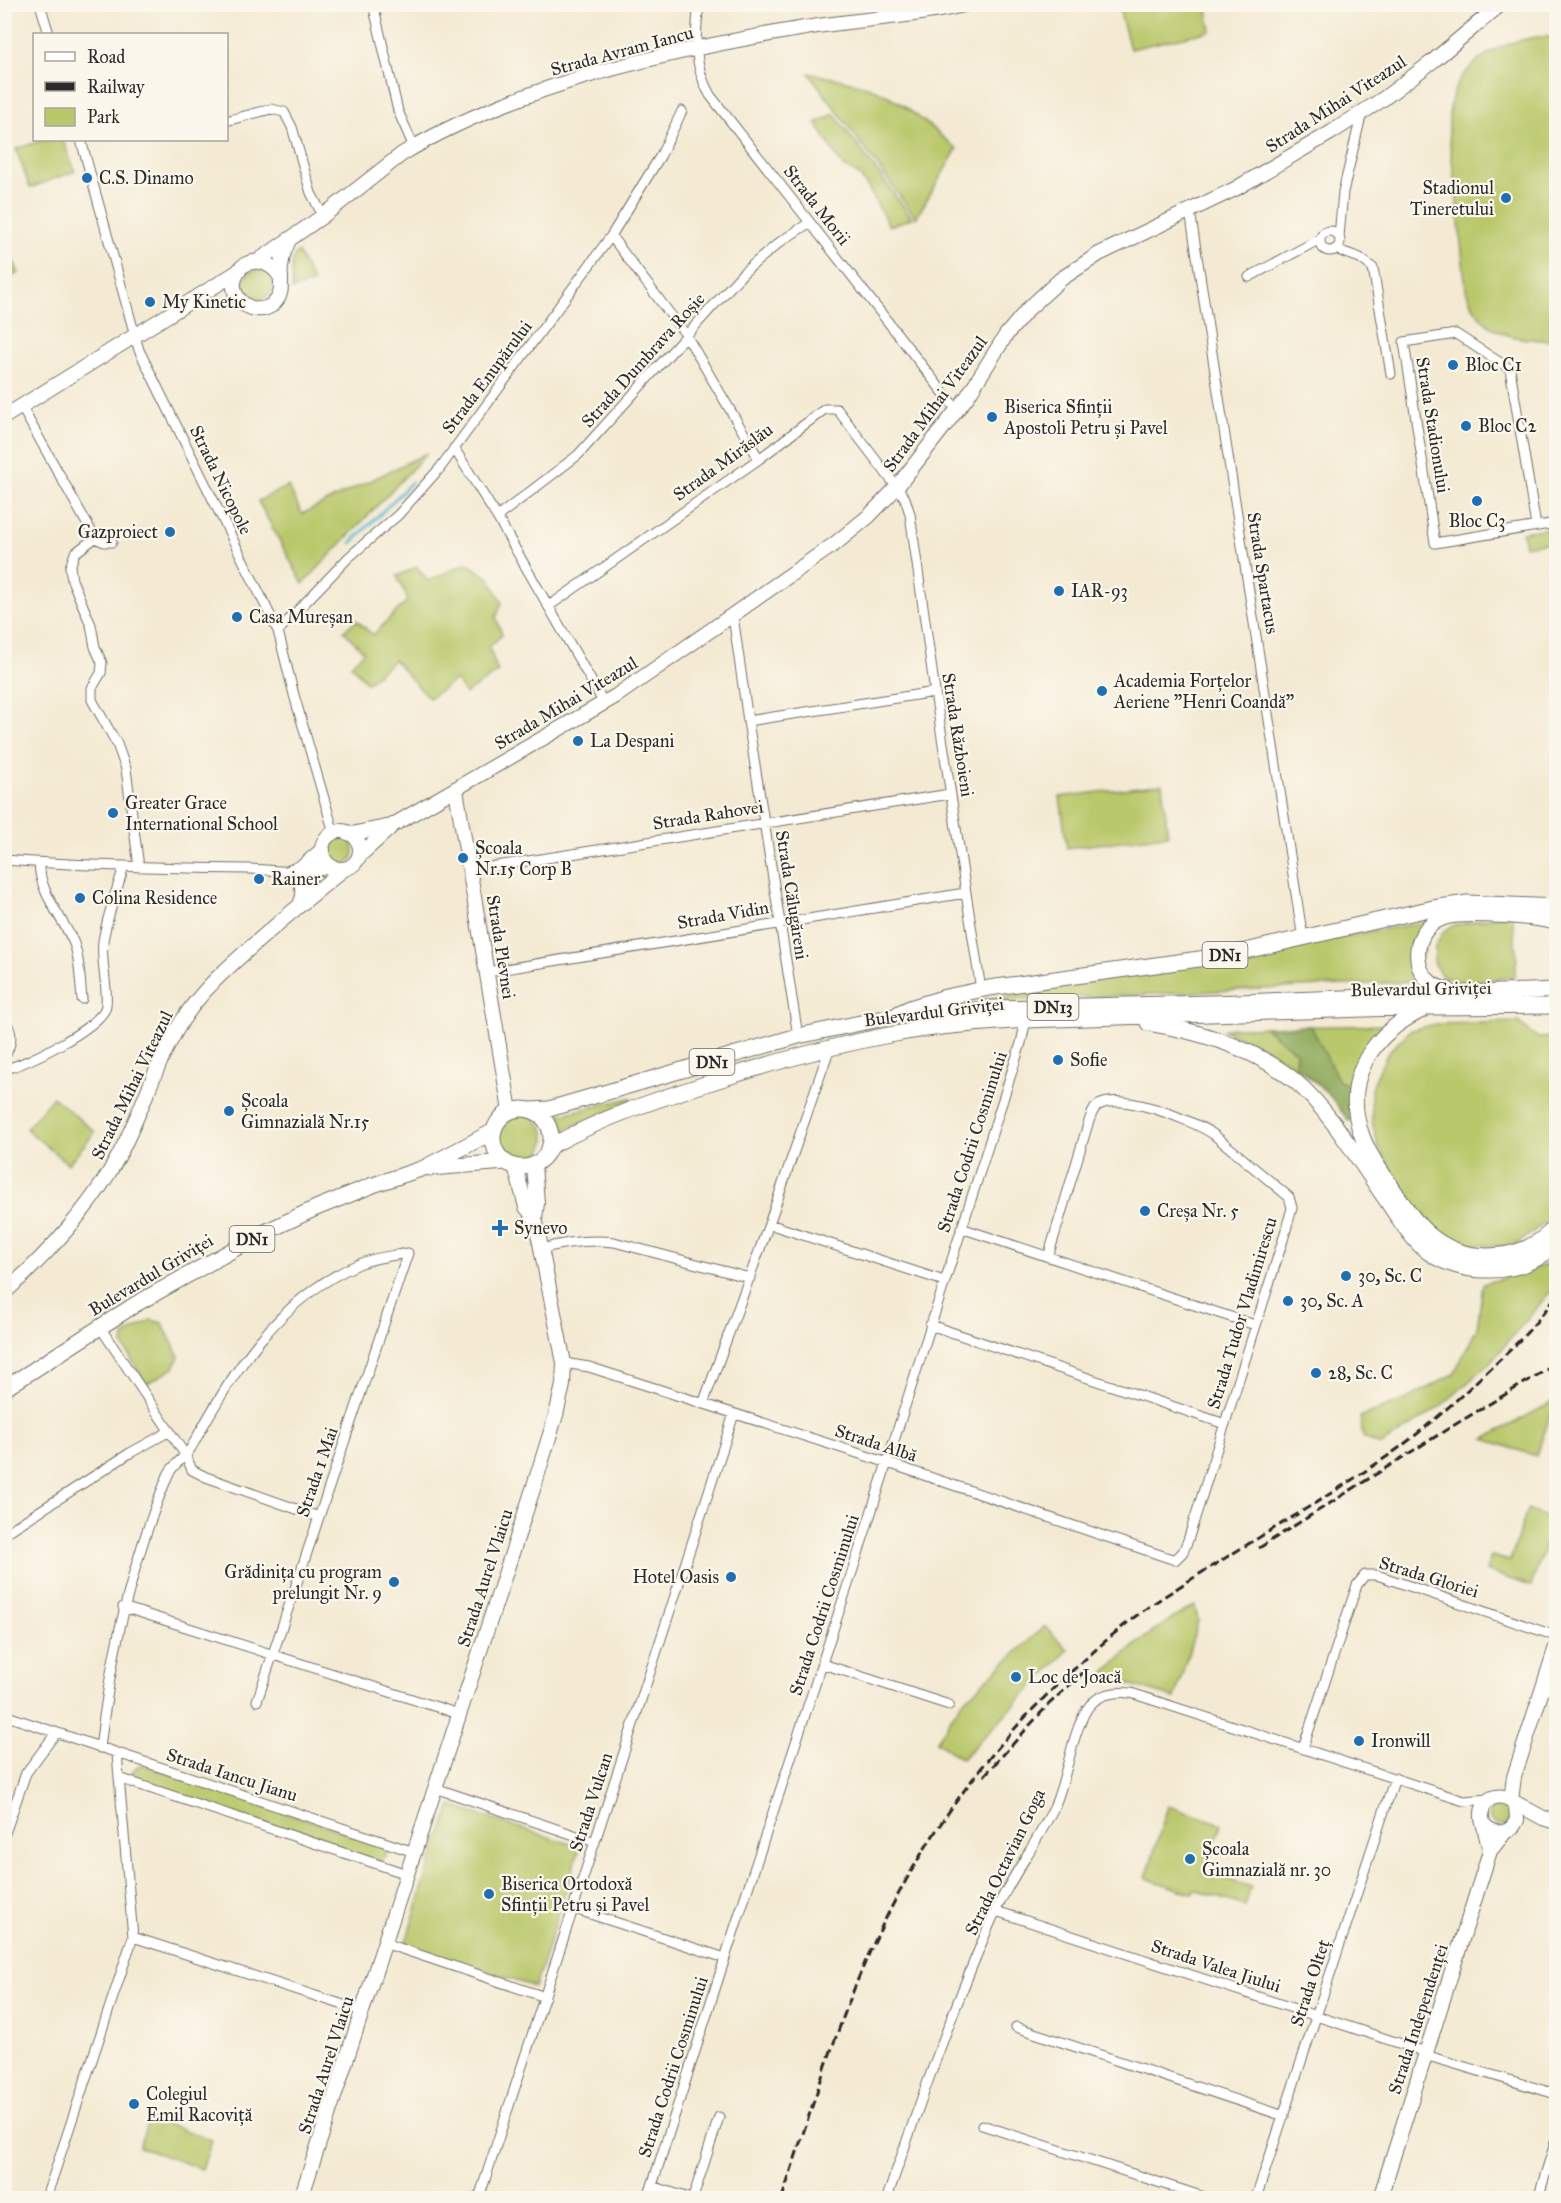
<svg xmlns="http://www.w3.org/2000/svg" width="1561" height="2203" viewBox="0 0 1561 2203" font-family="'IM FELL Great Primer',serif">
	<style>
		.green { fill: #b9c86a; stroke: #727a4a; stroke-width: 1.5 }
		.forest { fill: #92ac5e; stroke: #5e6c44; stroke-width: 1.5 }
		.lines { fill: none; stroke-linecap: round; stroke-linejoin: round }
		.stream { stroke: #52b7d0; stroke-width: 3 }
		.street-casing { stroke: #716e66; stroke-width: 11 }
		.secondary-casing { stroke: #716e66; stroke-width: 16 }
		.primary-casing { stroke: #716e66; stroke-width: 17 }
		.street { stroke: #fff; stroke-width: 9 }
		.secondary { stroke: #fff; stroke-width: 14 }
		.primary { stroke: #fff; stroke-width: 15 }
		.rail { stroke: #2b2b2b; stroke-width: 3; stroke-dasharray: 9 4.5; stroke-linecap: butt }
		.poi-dot { fill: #1f6fb2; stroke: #fbf7ec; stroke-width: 2 }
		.labels { text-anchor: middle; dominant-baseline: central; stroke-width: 4.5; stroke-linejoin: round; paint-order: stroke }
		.shield { fill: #fbf7ec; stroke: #696865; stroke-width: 1.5 }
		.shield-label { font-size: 16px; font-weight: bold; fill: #2b2b2b }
		.street-label { font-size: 18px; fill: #2b2b2b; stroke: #fbf7ec }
		.poi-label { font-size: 18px; fill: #2b2b2b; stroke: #fbf7ec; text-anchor: start }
	</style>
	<rect width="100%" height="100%" fill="#fbf7ec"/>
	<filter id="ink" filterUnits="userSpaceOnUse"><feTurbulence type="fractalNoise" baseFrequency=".0167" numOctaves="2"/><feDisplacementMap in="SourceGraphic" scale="12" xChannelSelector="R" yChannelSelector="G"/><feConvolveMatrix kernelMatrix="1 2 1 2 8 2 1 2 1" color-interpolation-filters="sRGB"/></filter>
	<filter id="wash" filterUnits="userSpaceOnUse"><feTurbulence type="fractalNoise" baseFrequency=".008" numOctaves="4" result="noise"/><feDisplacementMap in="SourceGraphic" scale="24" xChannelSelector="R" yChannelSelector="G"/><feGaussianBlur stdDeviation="1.35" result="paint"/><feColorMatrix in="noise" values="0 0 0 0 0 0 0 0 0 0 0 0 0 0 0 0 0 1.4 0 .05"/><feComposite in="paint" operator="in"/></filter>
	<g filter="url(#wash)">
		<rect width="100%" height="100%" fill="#f4ead3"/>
		<path class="green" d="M1118 5H1206L1211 31 1130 49Z
			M1536 37H1556V340C1513 340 1481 336 1466 290 1462 253 1458 217 1455 180 1452 157 1446 131 1450 107 1456 65 1498 43 1536 37Z
			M809 73C834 78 868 84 890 97 914 111 935 131 957 149L916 218Z
			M834 114 912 218 889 226 867 186 857 173 843 167 816 123Z
			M43 140H63L75 171 30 188 16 149Z
			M4 239 19 273 5 279H4Z
			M298 252 313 282 292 290C294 276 287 263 298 252Z
			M243 285a15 15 0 1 1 30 0a15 15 0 1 1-30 0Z
			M427 453 303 584 258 501 288 486 302 514Z
			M1556 527V541L1525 546 1522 532Z
			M467 563 489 578 502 602 496 618 502 635 489 647 498 672 465 694 456 680 429 698 394 660 367 683 351 665 364 652 344 631 356 620 373 635 408 600 397 576 417 567 428 581Z
			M1162 784 1168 835 1067 848 1060 797Z
			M326 851a14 14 0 1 1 28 0a14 14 0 1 1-28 0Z
			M1512 913 1517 959 1514 977 1463 982 1442 976 1434 964 1435 947 1443 932 1452 926Z
			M1431 921 1416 975 1409 982 983 1002 982 1000Z
			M1518 1022 1538 1038 1556 1037V1214L1512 1248 1451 1242 1412 1204 1379 1149 1372 1122 1371 1089 1388 1052 1411 1030 1436 1024Z
			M1389 1025 1370 1044 1349 1121C1341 1112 1335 1100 1326 1092 1296 1062 1261 1046 1223 1030L1232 1028Z
			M53 1097 95 1132 68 1164 26 1129Z
			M631 1098 632 1102 562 1130 561 1120 558 1115Z
			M499 1138a23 23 0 1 1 46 0a23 23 0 1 1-46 0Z
			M1556 1256V1285L1490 1363 1439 1408 1380 1446 1363 1437 1360 1417 1407 1399 1454 1374 1477 1328 1483 1284 1546 1265Z
			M151 1320 162 1323 179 1356 174 1368 146 1384 123 1345 124 1336Z
			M1556 1400 1536 1456 1484 1439Z
			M1527 1510 1554 1520 1531 1586 1486 1571 1491 1556 1510 1561Z
			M1195 1606 1198 1621 1175 1698 1102 1676C1130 1647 1160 1624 1195 1606Z
			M1045 1626 1068 1650 962 1759 936 1742 961 1703Z
			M139 1765H143L383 1845 386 1848V1857L379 1862 137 1781 133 1775V1771Z
			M1489 1814a11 11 0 1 1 22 0a11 11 0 1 1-22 0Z
			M451 1806 580 1847 535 1987 405 1945 432 1858Z
			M1168 1806 1222 1824 1204 1872 1251 1887 1245 1906 1195 1890 1192 1894 1146 1878Z
			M149 2118 212 2140 202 2169 139 2147Z"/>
		<path class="forest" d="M1311 1026 1339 1081 1353 1087 1354 1120 1349 1121 1328 1093 1295 1065 1296 1052 1264 1027Z"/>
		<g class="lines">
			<path class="stream" d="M351 543 412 482"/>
		</g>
	</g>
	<g filter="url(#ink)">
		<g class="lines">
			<defs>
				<path id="street" d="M40 4 49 34
					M373 4 398 111 414 147
					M699 4C695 37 693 65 710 95L957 410
					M226 121 271 109 284 112 292 127 311 193 323 216
					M81 140 139 350 278 631 294 695 334 833
					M1190 211 1303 939
					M1320 241a10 10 0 1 1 20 0a10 10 0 1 1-20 0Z
					M611 236 686 335 759 459
					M1339 237 1343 192 1362 112
					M1335 249 1360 258 1373 268 1391 374
					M1249 277 1320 239
					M21 406 95 538 104 542H112
					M454 448 497 517 604 703
					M497 517 578 455 743 273 780 242 809 223
					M1536 526 1510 369 1456 334 1404 342 1435 543 1556 523
					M95 538 75 553 70 567 72 580 91 625 95 647 102 663 101 673 92 688V700L117 744 126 769 139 867
					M549 606 759 459 825 409H837L905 498 910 514 935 692 981 990
					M733 616 748 721 798 1036
					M278 631 349 557 398 515 440 468 611 236 661 155 682 111
					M748 721 935 692
					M4 860C85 866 167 868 248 869 276 870 309 875 335 868
					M39 863C40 893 59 913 72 939 80 955 80 982 82 999
					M291 869 301 865 317 851
					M289 870 299 884 301 897
					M471 870 950 794
					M487 972 965 893
					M4 1020C15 1033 11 1045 4 1058
					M4 1069C25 1066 97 1028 105 1009 110 996 100 960 103 941 107 916 117 890 124 866
					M769 1224 944 1281
					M961 1228 1255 1325
					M541 1249C566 1242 588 1239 614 1242L750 1278
					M930 1325 1225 1424
					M100 1327 186 1456 192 1470 206 1477 319 1517
					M564 1363 589 1367 879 1460 1175 1560 1183 1552 1188 1540 1283 1240 1292 1208 1289 1197 1213 1134C1194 1121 1116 1089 1096 1107 1092 1111 1090 1119 1088 1124L1048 1257
					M703 1404 769 1224 830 1047
					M4 1534 130 1453 170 1431
					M123 1607 459 1714
					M823 1664 949 1705
					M4 1715 414 1852
					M100 1748C111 1653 131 1563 168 1475 173 1464 185 1458 191 1448 231 1374 278 1298 359 1264 375 1257 392 1256 408 1253L257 1701
					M1303 1748 1357 1585 1365 1575H1377L1556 1636
					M119 1778 407 1874
					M435 1788 595 1842
					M4 1836 26 1773 56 1733
					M575 1909 725 1958
					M996 1911 1426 2052
					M133 1937 362 2011
					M384 1943 545 1997
					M1016 2027 1284 2116
					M1425 2055 1556 2094
					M982 2125 1207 2198
					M652 2186 688 2198
					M46 2198 133 1937 117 1754
					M479 2198 734 1414
					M648 2198 725 1958 855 1563 1021 1043 1026 1020
					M693 2198 719 2117
					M887 2198C920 2102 954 2005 995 1912 1012 1875 1038 1842 1055 1805 1067 1777 1072 1733 1087 1709 1097 1694 1114 1691 1131 1693L1464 1801 1489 1799
					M1256 2198 1395 1778
					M1538 2198 1556 2140"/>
				<path id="secondary" d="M258 261 323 216 402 154C518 84 672 50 805 28 859 19 915 17 968 4
					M281 278C272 259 243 254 235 278 228 299 254 318 272 305 286 294 279 280 281 266 282 257 285 248 289 240
					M4 417 239 271
					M456 790 510 1111
					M322 850a19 19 0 1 1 38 0a19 19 0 1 1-38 0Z
					M345 832 351 834 391 826
					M359 856 393 825 616 696 836 543 869 516 897 487 967 397 1006 335 1028 309 1061 279 1099 254 1235 189 1332 132 1383 99 1433 61 1501 4
					M301 902 314 864 323 849
					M515 1166 526 1207 535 1218
					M4 1293C46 1256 92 1206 118 1157 142 1113 155 1063 182 1021 200 992 225 970 250 948 281 920 312 895 344 869
					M1511 1800 1514 1777 1556 1647
					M1514 1802 1543 1818 1556 1822
					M1484 1825C1495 1836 1510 1835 1517 1820L1516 1805C1502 1789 1480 1797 1482 1818L1490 1851
					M301 2198 533 1489 556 1415 563 1385 564 1363 535 1218 537 1203 534 1165
					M1380 2198 1490 1851 1505 1832"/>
				<path id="primary" d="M1448 990C1408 984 1408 928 1445 917 1465 911 1535 917 1556 922
					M1422 1010C1372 1034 1341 1079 1362 1136 1368 1153 1379 1169 1389 1183 1402 1202 1414 1223 1432 1237 1469 1266 1526 1261 1556 1226
					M899 1013 910 1008 946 997 989 988 1228 955 1433 908 1467 903 1556 907
					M1148 1023C1199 1031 1254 1048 1295 1081 1330 1110 1362 1166 1389 1204 1399 1219 1409 1235 1422 1247 1439 1263 1467 1271 1490 1270 1515 1270 1538 1261 1556 1245
					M493 1138a29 29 0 1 1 58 0a29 29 0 1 1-58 0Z
					M531 1110 549 1109 587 1098 798 1036 894 1016H917L995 1008 1212 1003 1556 990
					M551 1146C603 1117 658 1099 715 1081 774 1062 834 1045 895 1034 938 1026 983 1023 1026 1020L1428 1007 1556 1006
					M430 1168 506 1162
					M4 1389 136 1304 263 1233 316 1208 373 1185 424 1168 494 1131"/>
			</defs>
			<use href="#street" class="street-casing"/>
			<use href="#secondary" class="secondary-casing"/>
			<use href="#primary" class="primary-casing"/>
			<use href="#street" class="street"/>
			<use href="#secondary" class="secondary"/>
			<use href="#primary" class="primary"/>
			<path class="rail" d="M1259 1548 1446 1430 1556 1364
				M984 1776 1048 1705 1086 1670
				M782 2198C805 2128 827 2058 854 1989 904 1864 980 1752 1081 1663 1102 1644 1124 1624 1147 1608 1227 1554 1313 1508 1392 1453 1424 1430 1453 1404 1481 1377 1511 1350 1533 1329 1556 1296"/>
		</g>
	</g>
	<g class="poi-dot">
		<circle cx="87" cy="178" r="6"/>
		<circle cx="1506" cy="198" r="6"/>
		<circle cx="150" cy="302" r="6"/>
		<circle cx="1453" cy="365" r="6"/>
		<circle cx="992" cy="417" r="6"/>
		<circle cx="1466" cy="426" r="6"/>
		<circle cx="1477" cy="501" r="6"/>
		<circle cx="170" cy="532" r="6"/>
		<circle cx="1059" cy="591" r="6"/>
		<circle cx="237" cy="617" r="6"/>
		<circle cx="1102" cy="691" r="6"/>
		<circle cx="578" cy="741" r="6"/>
		<circle cx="113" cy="813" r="6"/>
		<circle cx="463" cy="858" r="6"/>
		<circle cx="259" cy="879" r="6"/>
		<circle cx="80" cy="898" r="6"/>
		<circle cx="1058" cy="1060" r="6"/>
		<circle cx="229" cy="1111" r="6"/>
		<circle cx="1145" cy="1211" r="6"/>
		<path d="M497 1219h6v6h6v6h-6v6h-6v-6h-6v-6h6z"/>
		<circle cx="1346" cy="1276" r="6"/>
		<circle cx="1288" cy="1301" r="6"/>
		<circle cx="1316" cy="1373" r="6"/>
		<circle cx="731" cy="1577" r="6"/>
		<circle cx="394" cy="1582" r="6"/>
		<circle cx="1016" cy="1677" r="6"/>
		<circle cx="1359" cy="1741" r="6"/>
		<circle cx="1190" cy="1859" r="6"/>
		<circle cx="489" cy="1894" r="6"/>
		<circle cx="134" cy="2104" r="6"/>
	</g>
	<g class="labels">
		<g class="shield">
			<rect x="1202.5" y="942" width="45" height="26" rx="4.5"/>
			<rect x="1027.5" y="994" width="51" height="26" rx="4.5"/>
			<rect x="689.5" y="1049" width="45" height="26" rx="4.5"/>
			<rect x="229.5" y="1226" width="45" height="26" rx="4.5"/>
		</g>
		<g class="shield-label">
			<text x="1225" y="955">DN1</text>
			<text x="1053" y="1007">DN13</text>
			<text x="712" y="1062">DN1</text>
			<text x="252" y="1239">DN1</text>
		</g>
		<g class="street-label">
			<text transform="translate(622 51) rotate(-15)">Strada Avram Iancu</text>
			<text transform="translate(1336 104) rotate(-33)">Strada Mihai Viteazul</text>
			<text transform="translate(817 205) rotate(52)">Strada Morii</text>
			<text transform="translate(643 360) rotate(-48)">Strada Dumbrava Roșie</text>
			<text transform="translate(487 377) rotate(-53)">Strada Enupărului</text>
			<text transform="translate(935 404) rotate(-54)">Strada Mihai Viteazul</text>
			<text transform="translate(1433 425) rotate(81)">Strada Stadionului</text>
			<text transform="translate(723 462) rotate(-36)">Strada Mirăslău</text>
			<text transform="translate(221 480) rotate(64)">Strada Nicopole</text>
			<text transform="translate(1263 573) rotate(81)">Strada Spartacus</text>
			<text transform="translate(566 703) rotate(-31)">Strada Mihai Viteazul</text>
			<text transform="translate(958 735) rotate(81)">Strada Războieni</text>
			<text transform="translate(708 815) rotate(-9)">Strada Rahovei</text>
			<text transform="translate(792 895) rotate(81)">Strada Călugăreni</text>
			<text transform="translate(723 915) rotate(-10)">Strada Vidin</text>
			<text transform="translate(501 947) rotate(81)">Strada Plevnei</text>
			<text transform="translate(1421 989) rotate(-1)">Bulevardul Griviței</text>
			<text transform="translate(934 1012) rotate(-7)">Bulevardul Griviței</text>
			<text transform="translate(132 1085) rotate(-64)">Strada Mihai Viteazul</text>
			<text transform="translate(972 1142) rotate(-72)">Strada Codrii Cosminului</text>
			<text transform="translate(151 1275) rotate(-31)">Bulevardul Griviței</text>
			<text transform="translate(1242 1313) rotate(-73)">Strada Tudor Vladimirescu</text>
			<text transform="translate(876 1443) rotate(18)">Strada Albă</text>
			<text transform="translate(317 1472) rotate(-71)">Strada 1 Mai</text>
			<text transform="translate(1429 1577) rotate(17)">Strada Gloriei</text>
			<text transform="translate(485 1578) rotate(-72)">Strada Aurel Vlaicu</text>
			<text transform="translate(824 1605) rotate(-72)">Strada Codrii Cosminului</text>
			<text transform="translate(232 1775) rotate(18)">Strada Iancu Jianu</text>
			<text transform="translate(591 1802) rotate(-72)">Strada Vulcan</text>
			<text transform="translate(1005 1862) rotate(-64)">Strada Octavian Goga</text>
			<text transform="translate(1216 1966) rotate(18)">Strada Valea Jiului</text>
			<text transform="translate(1310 1983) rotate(-72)">Strada Olteț</text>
			<text transform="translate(1418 2019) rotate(-72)">Strada Independenței</text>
			<text transform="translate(326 2065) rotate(-72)">Strada Aurel Vlaicu</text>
			<text transform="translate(673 2067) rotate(-72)">Strada Codrii Cosminului</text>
		</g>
		<g class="poi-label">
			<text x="99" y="178">C.S. Dinamo</text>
			<text x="1494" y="188" text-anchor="end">Stadionul<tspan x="1494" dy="21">Tineretului</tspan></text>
			<text x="162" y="302">My Kinetic</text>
			<text x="1465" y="365">Bloc C1</text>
			<text x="1004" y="407">Biserica Sfinții<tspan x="1004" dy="21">Apostoli Petru și Pavel</tspan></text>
			<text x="1478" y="426">Bloc C2</text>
			<text x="1477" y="521" text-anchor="middle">Bloc C3</text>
			<text x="158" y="532" text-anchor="end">Gazproiect</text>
			<text x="1071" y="591">IAR-93</text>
			<text x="249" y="617">Casa Mureșan</text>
			<text x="1114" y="681">Academia Forțelor<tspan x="1114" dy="21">Aeriene "Henri Coandă"</tspan></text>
			<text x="590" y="741">La Despani</text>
			<text x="125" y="803">Greater Grace<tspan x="125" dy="21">International School</tspan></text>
			<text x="475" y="848">Școala<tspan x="475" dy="21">Nr.15 Corp B</tspan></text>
			<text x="271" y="879">Rainer</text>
			<text x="92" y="898">Colina Residence</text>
			<text x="1070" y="1060">Sofie</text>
			<text x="241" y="1101">Școala<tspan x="241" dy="21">Gimnazială Nr.15</tspan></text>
			<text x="1157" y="1211">Creșa Nr. 5</text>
			<text x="514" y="1228">Synevo</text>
			<text x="1358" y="1276">30, Sc. C</text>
			<text x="1300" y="1301">30, Sc. A</text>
			<text x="1328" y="1373">28, Sc. C</text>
			<text x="382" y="1572" text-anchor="end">Grădinița cu program<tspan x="382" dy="21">prelungit Nr. 9</tspan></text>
			<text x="719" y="1577" text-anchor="end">Hotel Oasis</text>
			<text x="1028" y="1677">Loc de Joacă</text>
			<text x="1371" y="1741">Ironwill</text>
			<text x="1202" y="1849">Școala<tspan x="1202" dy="21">Gimnazială nr. 30</tspan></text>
			<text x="501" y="1884">Biserica Ortodoxă<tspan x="501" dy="21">Sfinții Petru și Pavel</tspan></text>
			<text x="146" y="2094">Colegiul<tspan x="146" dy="21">Emil Racoviță</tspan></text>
		</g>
	</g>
	<rect width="1561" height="2203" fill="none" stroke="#fbf7ec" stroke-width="24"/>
	<rect x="33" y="33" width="195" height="108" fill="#fbf7ec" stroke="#a8a59f" stroke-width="1.5"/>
	<rect x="45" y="52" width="30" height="9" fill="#ffffff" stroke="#a8a59f" stroke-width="1.5"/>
	<text x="87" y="63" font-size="18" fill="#2b2b2b">Road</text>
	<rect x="45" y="82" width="30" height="9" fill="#2b2b2b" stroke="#a8a59f" stroke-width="1.5"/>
	<text x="87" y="93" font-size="18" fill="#2b2b2b">Railway</text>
	<rect x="45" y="108" width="30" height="18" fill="#b9c86a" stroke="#a8a59f" stroke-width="1.5"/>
	<text x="87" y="123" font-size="18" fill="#2b2b2b">Park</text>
</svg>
